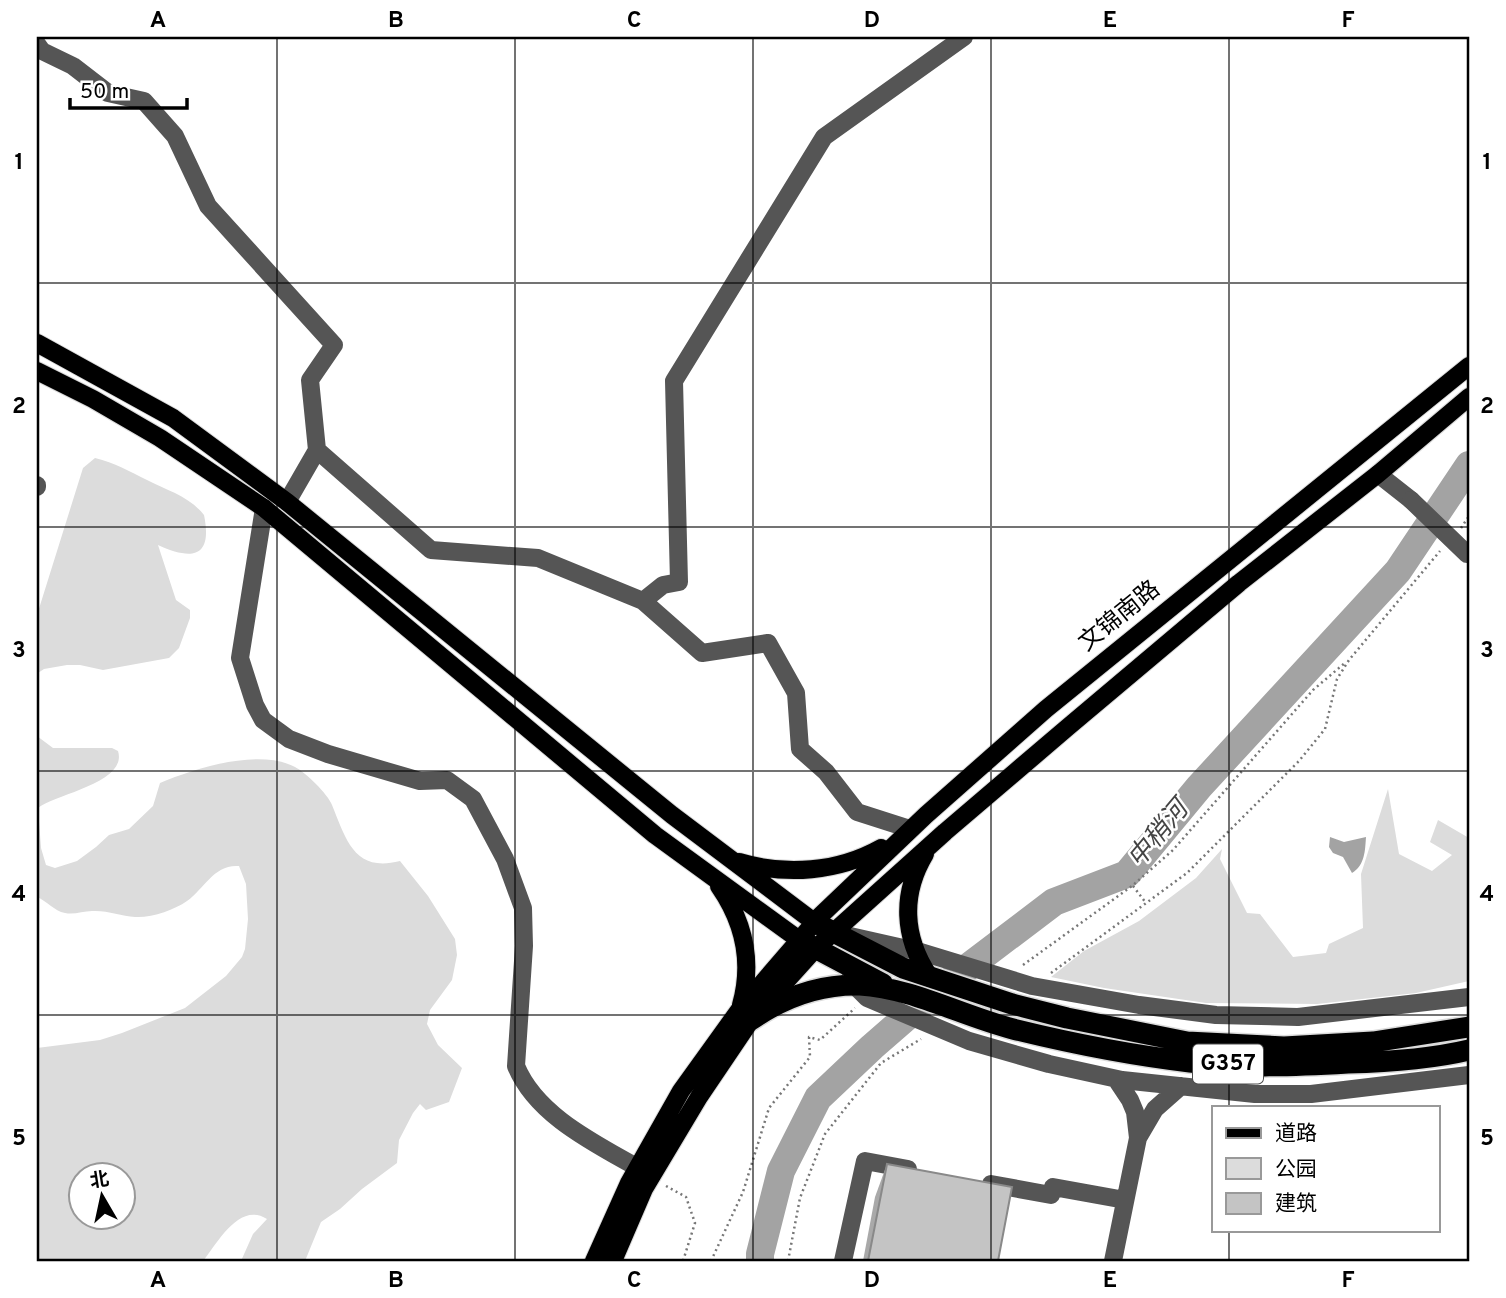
<svg xmlns="http://www.w3.org/2000/svg" width="1506" height="1298" viewBox="0 0 1506 1298" font-family="Overpass,'Noto Sans SC',sans-serif">
	<style>
		.green { fill: #dcdcdc; fill-rule: evenodd }
		.water { fill: #a3a3a3 }
		.lines { fill: none; stroke-linecap: round; stroke-linejoin: round }
		.river { stroke: #a3a3a3; stroke-width: 28 }
		.major-casing { stroke: #dbdbdb; stroke-width: 20 }
		.highway-casing { stroke: #dbdbdb; stroke-width: 24 }
		.path { stroke: #777; stroke-width: 2.5; stroke-dasharray: 2 3.5; stroke-linecap: butt }
		.minor { stroke: #555; stroke-width: 18 }
		.major { stroke: #000; stroke-width: 18 }
		.highway { stroke: #000; stroke-width: 21 }
		.minor-bridge { stroke: #555; stroke-width: 18 }
		.wall { fill: #a9a9a9 }
		.building { fill: #c4c4c4; stroke: #898989; stroke-width: 2 }
		.grid { fill: none; stroke: #000; stroke-width: 2; stroke-opacity: 0.55 }
		.labels { text-anchor: middle; dominant-baseline: central; stroke-width: 5; stroke-linejoin: round; paint-order: stroke }
		.shield { fill: #fff; stroke: #4c4c4c; stroke-width: 2 }
		.shield-label { font-size: 23px; font-weight: bold; fill: #000 }
		.street-label { font-size: 24px; fill: #000; stroke: #fff }
		.water-label { font-size: 26px; font-style: italic; fill: #444; stroke: #fff }
		.neatline { fill: none; stroke: #000; stroke-width: 2.5 }
		.grid-label { font-size: 23px; text-anchor: middle; font-weight: bold; fill: #000 }
	</style>
	<rect width="100%" height="100%" fill="#fff"/>
	<path class="green" d="M95 458C115 463 129 471 147 480 168 491 189 496 204 515 213 559 191 560 158 545L176 600 190 610V618L179 648 169 658 103 670 80 665H67L44 669 38 673 37 688V615L83 468Z
		M37 736 53 748H112L118 751C128 783 55 794 38 808L41 848 46 865 55 868 77 861 96 847 109 835 129 829 153 806 160 783C196 768 259 748 295 767 305 772 328 794 332 805 346 839 354 873 400 861L428 896 455 939 457 955 452 980 430 1010 427 1024 438 1045 462 1068 449 1102 426 1110 420 1104 413 1113 399 1140 397 1163 362 1189 340 1209 321 1222 305 1261H241L253 1234 267 1219C239 1201 217 1244 203 1261H37V1048L100 1040 122 1033 185 1008 226 976 242 957 245 949 248 919 246 884 239 866C214 864 205 888 187 901 174 910 152 918 135 917 121 916 107 910 92 911 83 911 74 915 65 913 54 911 47 901 37 897ZM80 1176H122V1218H80Z
		M1388 789 1399 854 1432 871 1452 855 1430 842 1438 820 1469 838V981L1416 993 1317 1004 1206 1003 1104 988 1051 977 1084 951 1139 921 1196 878 1222 849 1220 859 1247 913 1260 914 1293 957 1326 953 1329 944 1363 928 1361 874Z"/>
	<path class="water" d="M1330 837 1344 842 1366 837C1365 851 1365 865 1352 873L1343 857 1333 853 1329 847Z"/>
	<g class="lines">
		<path class="river" d="M760 1261V1254L781 1171 818 1098 872 1047 934 993 1054 902 1127 874 1199 787 1398 571 1469 465"/>
		<defs>
			<path id="major" d="M37 343 173 418 287 502 672 815 814 922
				M37 371 93 399 160 438 264 508 655 835 798 939
				M925 854C901 894 903 937 929 976
				M739 862C786 876 838 872 881 848
				M719 886C744 922 753 962 741 1005
				M594 1261 629 1183 681 1091 740 1009 820 916 926 815 1046 709 1469 366
				M613 1261 644 1189 699 1097 751 1020 816 948 945 832 1068 727 1239 583 1378 474 1469 397"/>
			<path id="highway" d="M814 922 903 968 1012 1004 1067 1018 1187 1042 1284 1047 1373 1042 1469 1027
				M798 939 883 984
				M751 1020C784 997 820 984 860 985 912 988 962 1016 1013 1029 1070 1043 1130 1055 1190 1062 1242 1068 1296 1066 1348 1063 1388 1062 1431 1059 1469 1050"/>
		</defs>
		<use href="#major" class="major-casing"/>
		<use href="#highway" class="highway-casing"/>
		<path class="path" d="M1461 528 1469 516
			M1133 886 1146 903
			M1023 965 1132 886 1173 850 1313 690 1346 662
			M1051 973 1187 873 1299 761 1325 729 1337 679 1349 660 1440 551
			M666 1186 686 1197 695 1223 683 1261
			M711 1261 743 1192 769 1108 810 1057 809 1037 820 1040 855 1008
			M788 1261 800 1198 825 1134 881 1063 921 1039"/>
		<path class="minor" d="M37 44 42 51 73 66 108 93 144 101 175 136 208 206 334 345 310 380 317 450 287 502
			M317 450 431 550 538 558 643 601
			M1378 474 1411 500
			M37 485V487
			M264 508 240 658 255 705 263 720 289 739 328 754 420 781 447 780 473 799 505 859 523 908 524 946 516 1066C536 1115 594 1143 638 1168
			M910 829 857 812 826 772 800 749 796 693 768 643 702 653 643 601 663 585 679 582 674 381 824 137 964 37
			M850 936 921 952 1032 986 1139 1005 1216 1015 1298 1017 1469 997
			M849 980 867 998 969 1041 1049 1064 1122 1080 1255 1094H1311L1469 1075
			M1138 1138 1155 1109 1181 1086
			M991 1184 1051 1195 1053 1187 1125 1200
			M843 1261 865 1161 908 1169
			M1113 1261 1138 1138 1135 1112 1130 1100 1116 1079"/>
		<use href="#major" class="major"/>
		<use href="#highway" class="highway"/>
		<path class="minor-bridge" d="M1411 500 1467 554"/>
	</g>
	<path class="wall" d="M887 1164 998 1261H863L875 1197Z"/>
	<path class="building" d="M887 1164 1012 1187 998 1261H868Z"/>
	<path class="grid" d="M277 37V1261M515 37V1261M753 37V1261M991 37V1261M1229 37V1107M37 283H1469M37 527H1469M37 771H1469M37 1015H1469M1229 1230V1261"/>
	<g class="labels">
		<rect class="shield" x="1193" y="1044.5" width="70" height="39" rx="5"/>
		<g class="shield-label">
			<text x="1228" y="1064">G357</text>
		</g>
		<g class="street-label">
			<text transform="translate(1120 617) rotate(-39)">文锦南路</text>
		</g>
		<g class="water-label">
			<text transform="translate(1159 835) rotate(-50)">中稍河</text>
		</g>
	</g>
	<rect width="1506" height="1298" fill="none" stroke="#ffffff" stroke-width="77"/>
	<rect x="1212" y="1106" width="228" height="126" fill="#ffffff" stroke="#999999" stroke-width="2"/>
	<rect x="1226" y="1128" width="35" height="10" fill="#000000" stroke="#999999" stroke-width="2"/>
	<text x="1275" y="1140" font-size="21" fill="#000000">道路</text>
	<rect x="1226" y="1158" width="35" height="21" fill="#dcdcdc" stroke="#999999" stroke-width="2"/>
	<text x="1275" y="1176" font-size="21" fill="#000000">公园</text>
	<rect x="1226" y="1193" width="35" height="21" fill="#c4c4c4" stroke="#999999" stroke-width="2"/>
	<text x="1275" y="1210" font-size="21" fill="#000000">建筑</text>
	<g transform="translate(102 1196) rotate(351)"><circle r="33" fill="#ffffff" stroke="#999999" stroke-width="2"/>
	<path d="M0-5L12 26L0 18L-12 26Z" fill="#000000"/>
	<text y="-10" font-size="19" font-weight="bold" text-anchor="middle" fill="#000000">北</text>
	</g>
	<path d="M70 98v10h117v-10" fill="none" stroke="#000000" stroke-width="3.5"/>
	<text x="80" y="98" font-size="21" fill="#000000" stroke="#ffffff" stroke-width="5" paint-order="stroke">50 m</text>
	<rect x="38" y="38" width="1430" height="1222" class="neatline"/>
	<g class="grid-label">
		<text x="158" y="27">A</text>
		<text x="396" y="27">B</text>
		<text x="634" y="27">C</text>
		<text x="872" y="27">D</text>
		<text x="1110" y="27">E</text>
		<text x="1348" y="27">F</text>
		<text x="19" y="169">1</text>
		<text x="1487" y="169">1</text>
		<text x="19" y="413">2</text>
		<text x="1487" y="413">2</text>
		<text x="19" y="657">3</text>
		<text x="1487" y="657">3</text>
		<text x="19" y="901">4</text>
		<text x="1487" y="901">4</text>
		<text x="19" y="1145">5</text>
		<text x="1487" y="1145">5</text>
		<text x="158" y="1287">A</text>
		<text x="396" y="1287">B</text>
		<text x="634" y="1287">C</text>
		<text x="872" y="1287">D</text>
		<text x="1110" y="1287">E</text>
		<text x="1348" y="1287">F</text>
	</g>
</svg>
